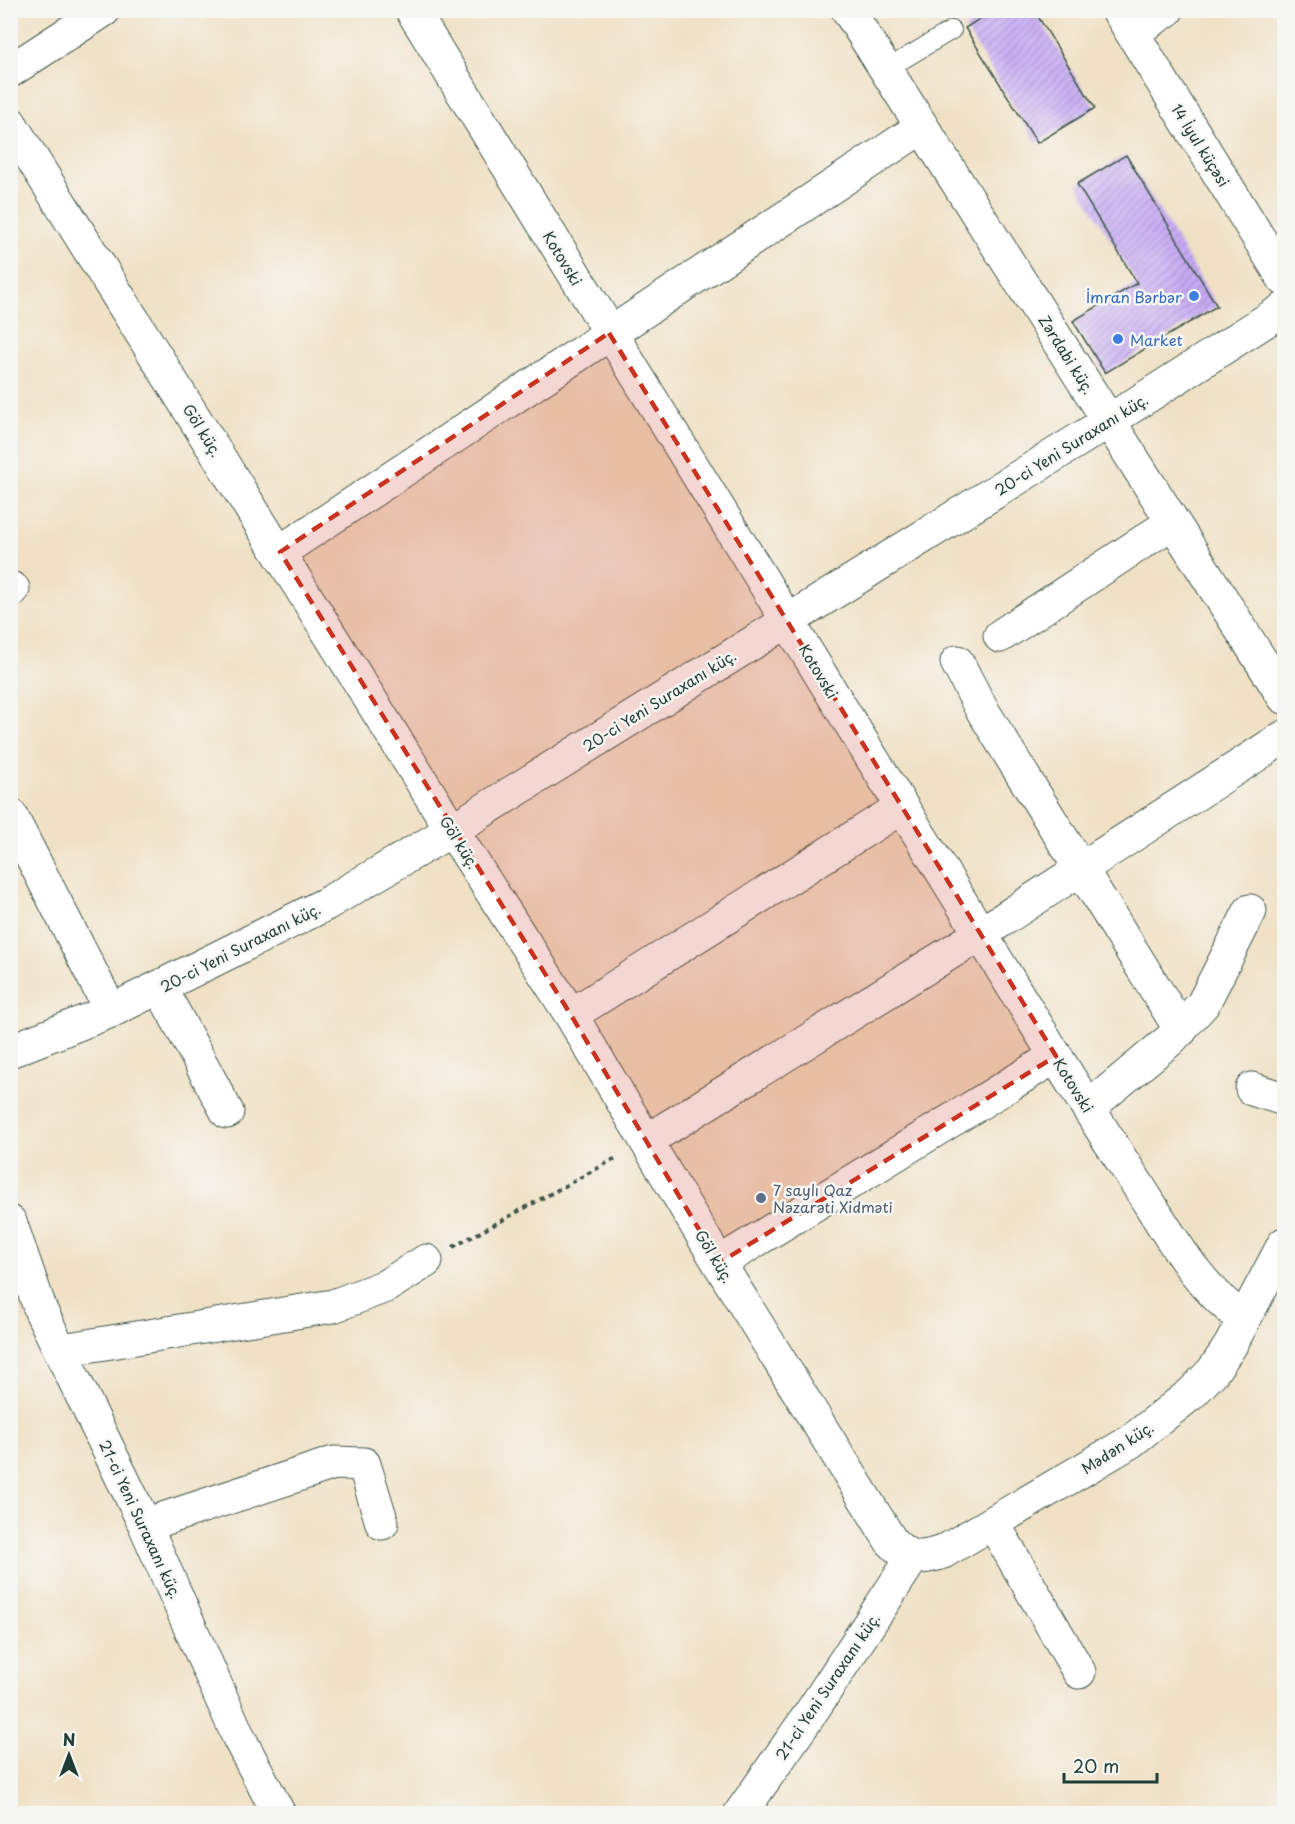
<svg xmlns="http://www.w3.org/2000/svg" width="1295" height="1824" viewBox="0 0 1295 1824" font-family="'Playpen Sans',sans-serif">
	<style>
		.building { fill: url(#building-hatch) }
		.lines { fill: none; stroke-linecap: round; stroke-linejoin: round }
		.service-casing { stroke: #3e564a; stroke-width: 20 }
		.minor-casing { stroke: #3e564a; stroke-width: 35 }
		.tertiary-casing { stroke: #3e564a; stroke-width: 35 }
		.path { stroke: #3e564a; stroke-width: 4; stroke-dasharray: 4.5 4.5; stroke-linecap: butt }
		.service { stroke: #fff; stroke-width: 18 }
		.minor { stroke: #fff; stroke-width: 33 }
		.tertiary { stroke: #fff; stroke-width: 33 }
		.marked { fill: #c8321e; fill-opacity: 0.2; stroke: #c8321e; stroke-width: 4.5; stroke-dasharray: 12 8; stroke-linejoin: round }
		.shop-dot { fill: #3f7fe0; stroke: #f6f6f2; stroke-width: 2 }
		.service-dot { fill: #5c6f8a; stroke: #f6f6f2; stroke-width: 2 }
		.labels { text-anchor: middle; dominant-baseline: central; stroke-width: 5; stroke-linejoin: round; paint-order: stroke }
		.street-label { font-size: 15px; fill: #1f3d34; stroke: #f6f6f2 }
		.shop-label { font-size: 15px; fill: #366cbe; stroke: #f6f6f2; text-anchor: end }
		.service-label { font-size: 15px; fill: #4e5e75; stroke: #f6f6f2; text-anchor: start }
	</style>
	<defs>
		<pattern id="building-hatch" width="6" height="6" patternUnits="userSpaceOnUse" patternTransform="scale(1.5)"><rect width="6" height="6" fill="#c8abf5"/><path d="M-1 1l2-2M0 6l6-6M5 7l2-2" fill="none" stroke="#a28cc7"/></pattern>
	</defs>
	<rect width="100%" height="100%" fill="#f6f6f2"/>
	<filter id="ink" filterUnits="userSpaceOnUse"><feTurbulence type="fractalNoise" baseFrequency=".0167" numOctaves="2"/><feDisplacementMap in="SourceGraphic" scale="12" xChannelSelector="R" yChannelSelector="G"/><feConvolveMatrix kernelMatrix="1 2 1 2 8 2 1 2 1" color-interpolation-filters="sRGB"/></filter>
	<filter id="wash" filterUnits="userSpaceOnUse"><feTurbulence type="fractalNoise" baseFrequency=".008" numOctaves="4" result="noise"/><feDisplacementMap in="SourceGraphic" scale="24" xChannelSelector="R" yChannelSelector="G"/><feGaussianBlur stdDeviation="1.35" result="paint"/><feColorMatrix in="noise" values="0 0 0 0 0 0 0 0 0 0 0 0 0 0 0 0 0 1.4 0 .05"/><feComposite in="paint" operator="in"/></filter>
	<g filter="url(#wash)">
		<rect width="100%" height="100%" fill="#f0e1c5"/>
		<g id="blocks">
			<path class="building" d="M994 10H1034L1095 108 1037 143 965 28Z
				M1126 155 1217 306 1105 373 1073 321 1137 283 1077 184Z"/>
		</g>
	</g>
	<g filter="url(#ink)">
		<use href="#blocks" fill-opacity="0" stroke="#3e564a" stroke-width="1.5"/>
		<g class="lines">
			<defs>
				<path id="service" d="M885 70 952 30"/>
				<path id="minor" d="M412 10 902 807C979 929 1051 1053 1130 1173 1164 1224 1193 1284 1244 1319
					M848 10 1284 697
					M1132 33 1167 10
					M10 71 104 10
					M10 123 452 830 571 1015 719 1263 891 1541C909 1560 918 1560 943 1552L1130 1442 1192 1393 1213 1371 1230 1346 1284 1244
					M280 552 922 127
					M10 592 13 589
					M1000 636 1173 522
					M957 662 981 708 1181 1030
					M10 814 111 1011
					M160 987 227 1112
					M571 1015 902 807
					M10 1051 111 1011 326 904 452 830 1109 421 1284 309
					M1252 1089 1284 1099
					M1088 1108 1170 1040 1203 1004 1250 911
					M646 1141 982 933 1284 737
					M10 1222 41 1311 145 1525 239 1738 279 1814
					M719 1263 1056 1056
					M62 1350 333 1306 386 1286 426 1261
					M993 1523 1079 1672
					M145 1525 334 1463 364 1464 382 1523
					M740 1814 808 1717 913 1557"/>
				<path id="tertiary" d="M1118 10 1284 279"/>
			</defs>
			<use href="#service" class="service-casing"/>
			<use href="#minor" class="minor-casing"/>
			<use href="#tertiary" class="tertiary-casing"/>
			<path class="path" d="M453 1247 618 1157"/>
			<use href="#service" class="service"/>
			<use href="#minor" class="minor"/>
			<use href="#tertiary" class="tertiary"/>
		</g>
	</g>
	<path class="marked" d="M609 333 1056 1056 719 1263 571 1015 280 552Z"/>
	<g class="shop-dot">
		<circle cx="1194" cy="296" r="6"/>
		<circle cx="1118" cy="339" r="6"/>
	</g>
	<circle class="service-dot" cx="761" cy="1198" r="6"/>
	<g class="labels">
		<g class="street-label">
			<text transform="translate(1201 145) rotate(58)">14 İyul küçəsi</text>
			<text transform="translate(563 258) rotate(59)">Kotovski</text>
			<text transform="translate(1067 354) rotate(58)">Zərdabi küç.</text>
			<text transform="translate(203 430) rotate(58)">Göl küç.</text>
			<text transform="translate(1071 444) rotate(-32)">20-ci Yeni Suraxanı küç.</text>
			<text transform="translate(819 671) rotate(59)">Kotovski</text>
			<text transform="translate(659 700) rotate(-32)">20-ci Yeni Suraxanı küç.</text>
			<text transform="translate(460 842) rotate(58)">Göl küç.</text>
			<text transform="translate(240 947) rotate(-27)">20-ci Yeni Suraxanı küç.</text>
			<text transform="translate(1074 1085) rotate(58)">Kotovski</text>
			<text transform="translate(715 1256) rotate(59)">Göl küç.</text>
			<text transform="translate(1117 1447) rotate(-33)">Mədən küç.</text>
			<text transform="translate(141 1519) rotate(65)">21-ci Yeni Suraxanı küç.</text>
			<text transform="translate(827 1686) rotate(-56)">21-ci Yeni Suraxanı küç.</text>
		</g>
		<g class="shop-label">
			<text x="1182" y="296">İmran Bərbər</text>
			<text x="1130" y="339" text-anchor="start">Market</text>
		</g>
		<g class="service-label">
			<text x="773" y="1189">7 saylı Qaz<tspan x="773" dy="17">Nəzarəti Xidməti</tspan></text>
		</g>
	</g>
	<rect width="1295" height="1824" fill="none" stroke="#f6f6f2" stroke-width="36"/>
	<g transform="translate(69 1755)" stroke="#f6f6f2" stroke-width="4.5" paint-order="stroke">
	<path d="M0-4.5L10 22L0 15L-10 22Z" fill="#1f3d34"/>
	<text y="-9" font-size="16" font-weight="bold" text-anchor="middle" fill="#1f3d34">N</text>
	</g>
	<path d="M1064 1773v9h93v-9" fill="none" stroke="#1f3d34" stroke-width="3"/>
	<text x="1073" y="1773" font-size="18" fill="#1f3d34" stroke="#f6f6f2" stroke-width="4.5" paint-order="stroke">20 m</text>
</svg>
